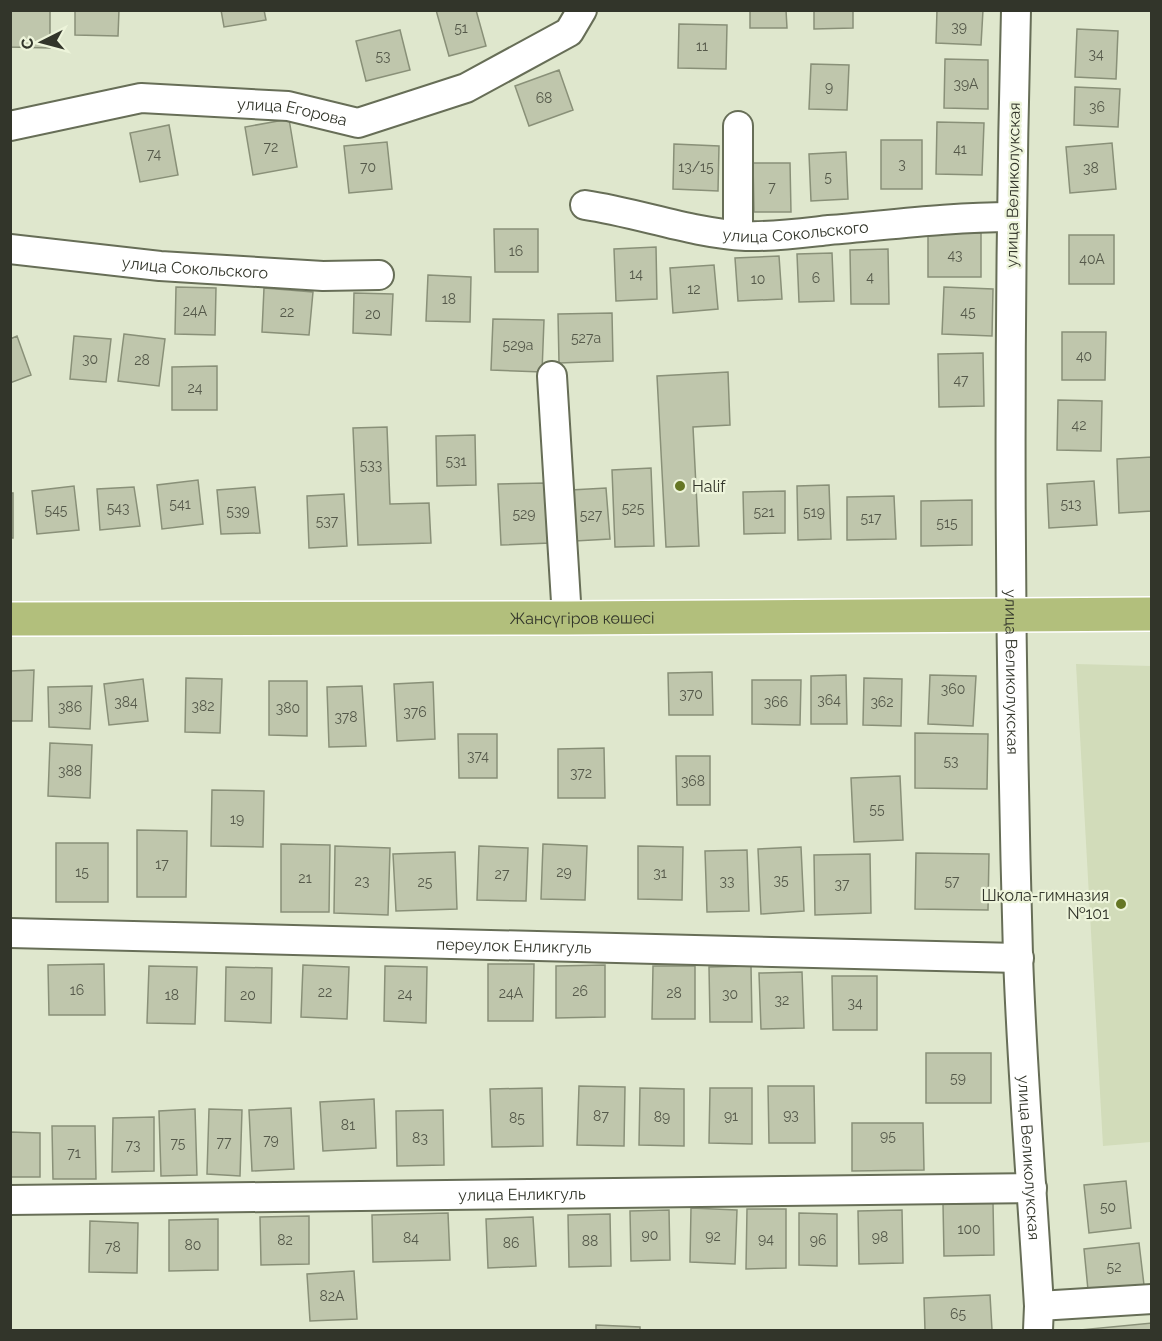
<svg xmlns="http://www.w3.org/2000/svg" width="1162" height="1341" viewBox="0 0 1162 1341" font-family="Raleway,sans-serif">
	<style>
		.built { fill: #d2dcba }
		.building { fill: #bfc6ac; stroke: #899078; stroke-width: 1.5 }
		.lines { fill: none; stroke-linecap: round; stroke-linejoin: round }
		.street-casing { stroke: #676e57; stroke-width: 32 }
		.primary-casing { stroke: #fff; stroke-width: 36 }
		.street { stroke: #fff; stroke-width: 28 }
		.primary { stroke: #b2bf7c; stroke-width: 33 }
		.poi-dot { fill: #657624; stroke: #edf4da; stroke-width: 2 }
		.labels { text-anchor: middle; dominant-baseline: central; stroke-width: 4.5; stroke-linejoin: round; paint-order: stroke }
		.number-label { font-size: 14px; fill: #55594a }
		.street-label { font-size: 16px; fill: #32352a; stroke: #edf4da }
		.poi-label { font-size: 16px; fill: #32352a; stroke: #edf4da; text-anchor: start }
	</style>
	<rect width="100%" height="100%" fill="#dfe7cd"/>
	<path class="built" d="M1076 664 1151 666V1142L1103 1146Z"/>
	<path class="building" d="M10 10H50V48L10 47Z
		M75 10H119L118 36 75 35Z
		M221 10H264L266 20 224 27Z
		M436 10H476L486 46 449 56Z
		M750 10H786L787 28H750Z
		M814 10H853V28L814 29Z
		M937 10H983L981 45 936 43Z
		M679 24 727 25 726 69 678 68Z
		M1077 29 1118 31 1116 79 1075 77Z
		M400 30 410 70 366 81 356 41Z
		M945 59 988 60V109L944 108Z
		M811 64 849 65 847 110 809 109Z
		M559 70 573 110 529 126 515 86Z
		M1075 87 1120 89 1118 127 1074 125Z
		M289 119 297 167 253 175 245 127Z
		M937 122 984 123 982 175 936 174Z
		M169 125 178 175 140 182 130 133Z
		M881 140H922V189H881Z
		M387 142 392 189 349 193 344 146Z
		M1112 143 1116 189 1070 193 1066 147Z
		M674 144 719 146 718 191 673 189Z
		M846 152 848 199 811 201 809 154Z
		M753 163H790L791 212H754Z
		M494 229H538V272H495Z
		M928 232 981 233V277H928Z
		M1069 235H1114V284H1069Z
		M656 247 657 299 616 301 614 249Z
		M888 249 889 304H851L850 250Z
		M832 253 834 301 799 302 797 254Z
		M779 256 782 299 738 301 735 258Z
		M714 265 718 309 673 313 670 268Z
		M428 275 471 277 470 322 426 321Z
		M176 287 216 288 215 335 175 334Z
		M944 287 993 289 992 336 942 334Z
		M264 288 313 292 309 335 262 332Z
		M354 293 393 294 391 335 353 333Z
		M612 313 613 361 559 363 558 314Z
		M493 319 544 320 542 372 491 370Z
		M1062 332H1106L1105 380H1062Z
		M124 334 165 339 159 386 118 381Z
		M17 336 31 375 10 383V339Z
		M74 336 111 339 106 382 70 379Z
		M983 353 984 406 939 407 938 354Z
		M217 366V410H172V367Z
		M728 372 730 425 693 427 699 546 666 547 657 376Z
		M1058 400 1102 401 1101 451 1057 450Z
		M387 427 390 504 429 503 431 543 358 545 353 428Z
		M475 435 476 485 437 486 436 436Z
		M1152 457V511L1119 513 1117 459Z
		M651 468 654 546 615 547 612 470Z
		M198 480 203 524 162 529 157 485Z
		M1094 481 1097 525 1049 528 1047 484Z
		M546 483 550 543 501 545 498 484Z
		M829 485 831 539 798 540 797 486Z
		M74 486 79 530 37 534 32 491Z
		M134 487 140 526 100 530 97 489Z
		M255 487 260 533 221 534 217 490Z
		M606 488 610 539 575 541 571 490Z
		M785 491V533L744 534 743 492Z
		M10 493H13V538H10Z
		M344 494 347 546 309 548 307 496Z
		M894 496 896 539 847 540V497Z
		M972 500V545L921 546V501Z
		M34 670 32 721H10V671Z
		M712 672 713 715H669L668 673Z
		M846 675 847 724H811V676Z
		M930 675 976 676 973 726 928 724Z
		M186 678 222 679 220 733 185 732Z
		M864 678 902 679 901 726 863 725Z
		M143 679 148 721 109 725 104 684Z
		M752 680H801L800 725 752 724Z
		M269 681H307V736L269 735Z
		M433 682 435 739 397 741 394 684Z
		M92 686 90 729 49 727 48 687Z
		M362 686 366 746 329 747 327 687Z
		M915 733 988 734 987 789 915 788Z
		M458 734H497V778H459Z
		M50 743 92 745 90 798 48 796Z
		M604 748 605 798H558V749Z
		M676 756H710V805H677Z
		M900 776 903 840 854 842 851 778Z
		M212 790 264 791 263 847 211 846Z
		M137 830 187 831 186 897H137Z
		M56 843H108V902H56Z
		M281 844 330 845 329 912H281Z
		M543 844 587 846 585 900 541 899Z
		M335 846 390 848 388 915 334 913Z
		M479 846 528 848 526 901 477 900Z
		M638 846 683 847 682 900 638 899Z
		M801 847 804 911 761 914 758 849Z
		M747 850 749 911 707 912 705 851Z
		M455 852 457 909 396 911 393 854Z
		M916 853 989 854 988 910 915 909Z
		M870 854 871 913 815 915 814 855Z
		M104 964 105 1015H49L48 965Z
		M488 964H534L533 1021H488Z
		M303 965 349 967 347 1019 301 1017Z
		M605 965V1017L556 1018V966Z
		M149 966 197 967 195 1024 147 1023Z
		M385 966 427 967 426 1023 384 1021Z
		M653 966H695V1019H652Z
		M751 966 752 1022H710L709 967Z
		M226 967 272 968 271 1023 225 1021Z
		M802 972 804 1028 761 1029 759 973Z
		M832 976H877V1030H833Z
		M926 1053H991V1103H926Z
		M579 1086 625 1087 624 1146 577 1145Z
		M768 1086H814L815 1143H769Z
		M542 1088 543 1146 492 1147 490 1089Z
		M640 1088 684 1089V1146L639 1145Z
		M710 1088H752V1144L709 1143Z
		M374 1099 376 1148 323 1151 320 1102Z
		M291 1108 294 1169 252 1171 249 1110Z
		M195 1109 197 1175 161 1176 159 1111Z
		M209 1109 242 1110 240 1176 207 1174Z
		M443 1110 444 1165 397 1166 396 1111Z
		M154 1117V1171L112 1172 113 1118Z
		M852 1123H923L924 1170 852 1171Z
		M52 1126H95L96 1179H53Z
		M10 1132 40 1133V1177H10Z
		M1126 1181 1131 1228 1089 1233 1084 1185Z
		M993 1203 994 1255 944 1256 943 1204Z
		M691 1208 737 1210 735 1264 690 1262Z
		M747 1209H786V1268L746 1269Z
		M669 1210 670 1260 631 1261 630 1211Z
		M902 1210 903 1263 859 1264 858 1211Z
		M448 1213 450 1260 373 1262 372 1215Z
		M799 1213 837 1214V1266L799 1265Z
		M610 1214 611 1266 569 1267 568 1215Z
		M309 1216V1264L261 1265 260 1217Z
		M533 1217 536 1266 488 1268 486 1219Z
		M218 1219V1270L169 1271V1220Z
		M90 1221 138 1223 137 1273 89 1272Z
		M1139 1243 1144 1285 1088 1290 1084 1249Z
		M354 1271 357 1319 310 1321 307 1274Z
		M990 1295 992 1330H925L924 1298Z
		M1152 1323V1330H1080Z
		M596 1325 640 1327V1330H596Z"/>
	<g class="lines">
		<defs>
			<g id="street">
				<path id="s1" d="M1016 10C1008 325 1009 640 1018 955 1022 1072 1032 1189 1039 1306L1038 1330"/>
				<path id="s2" d="M10 126 141 98 288 106 358 123 466 88 569 32 582 10"/>
				<path id="s3" d="M585 205C639 213 691 233 746 236 773 237 802 233 829 230 889 225 950 217 1011 217"/>
				<path d="M738 234V126"/>
				<path id="s4" d="M10 249 160 266 323 276 379 275"/>
				<path d="M552 376 567 618"/>
				<path id="s5" d="M10 933 1019 958"/>
				<path id="s6" d="M10 1200 1032 1188"/>
				<path d="M1039 1306 1152 1299"/>
			</g>
			<g id="primary">
				<path id="s7" d="M10 619 567 618 1152 614"/>
			</g>
		</defs>
		<use href="#street" class="street-casing"/>
		<use href="#primary" class="primary-casing"/>
		<use href="#street" class="street"/>
		<use href="#primary" class="primary"/>
	</g>
	<g class="poi-dot">
		<circle cx="680" cy="486" r="6"/>
		<circle cx="1121" cy="904" r="6"/>
	</g>
	<g class="labels">
		<g class="number-label">
			<text x="959" y="27">39</text>
			<text x="461" y="28">51</text>
			<text x="702" y="46">11</text>
			<text x="1096" y="54">34</text>
			<text x="383" y="56">53</text>
			<text x="966" y="84">39А</text>
			<text x="829" y="87">9</text>
			<text x="544" y="98">68</text>
			<text x="1097" y="107">36</text>
			<text x="271" y="147">72</text>
			<text x="960" y="149">41</text>
			<text x="154" y="154">74</text>
			<text x="902" y="164">3</text>
			<text x="368" y="167">70</text>
			<text x="696" y="167">13/15</text>
			<text x="1091" y="168">38</text>
			<text x="828" y="177">5</text>
			<text x="772" y="187">7</text>
			<text x="516" y="251">16</text>
			<text x="955" y="255">43</text>
			<text x="1092" y="259">40А</text>
			<text x="636" y="274">14</text>
			<text x="870" y="277">4</text>
			<text x="816" y="278">6</text>
			<text x="758" y="279">10</text>
			<text x="694" y="289">12</text>
			<text x="449" y="299">18</text>
			<text x="195" y="311">24А</text>
			<text x="287" y="312">22</text>
			<text x="968" y="312">45</text>
			<text x="373" y="314">20</text>
			<text x="586" y="338">527а</text>
			<text x="518" y="345">529а</text>
			<text x="1084" y="356">40</text>
			<text x="90" y="359">30</text>
			<text x="142" y="360">28</text>
			<text x="961" y="380">47</text>
			<text x="195" y="388">24</text>
			<text x="1079" y="425">42</text>
			<text x="456" y="461">531</text>
			<text x="371" y="465">533</text>
			<text x="180" y="504">541</text>
			<text x="1071" y="504">513</text>
			<text x="118" y="508">543</text>
			<text x="633" y="508">525</text>
			<text x="56" y="510">545</text>
			<text x="238" y="511">539</text>
			<text x="764" y="512">521</text>
			<text x="814" y="512">519</text>
			<text x="524" y="514">529</text>
			<text x="591" y="515">527</text>
			<text x="871" y="518">517</text>
			<text x="327" y="521">537</text>
			<text x="947" y="523">515</text>
			<text x="953" y="689">360</text>
			<text x="691" y="694">370</text>
			<text x="829" y="700">364</text>
			<text x="126" y="702">384</text>
			<text x="776" y="702">366</text>
			<text x="882" y="702">362</text>
			<text x="203" y="706">382</text>
			<text x="70" y="707">386</text>
			<text x="288" y="708">380</text>
			<text x="415" y="712">376</text>
			<text x="346" y="717">378</text>
			<text x="478" y="756">374</text>
			<text x="951" y="761">53</text>
			<text x="70" y="771">388</text>
			<text x="581" y="773">372</text>
			<text x="693" y="781">368</text>
			<text x="877" y="809">55</text>
			<text x="237" y="819">19</text>
			<text x="162" y="864">17</text>
			<text x="82" y="872">15</text>
			<text x="564" y="872">29</text>
			<text x="660" y="873">31</text>
			<text x="502" y="874">27</text>
			<text x="305" y="878">21</text>
			<text x="781" y="880">35</text>
			<text x="362" y="881">23</text>
			<text x="727" y="881">33</text>
			<text x="952" y="881">57</text>
			<text x="425" y="882">25</text>
			<text x="842" y="884">37</text>
			<text x="77" y="990">16</text>
			<text x="580" y="991">26</text>
			<text x="325" y="992">22</text>
			<text x="511" y="993">24А</text>
			<text x="674" y="993">28</text>
			<text x="405" y="994">24</text>
			<text x="730" y="994">30</text>
			<text x="172" y="995">18</text>
			<text x="248" y="995">20</text>
			<text x="782" y="1000">32</text>
			<text x="855" y="1003">34</text>
			<text x="958" y="1078">59</text>
			<text x="791" y="1115">93</text>
			<text x="601" y="1116">87</text>
			<text x="731" y="1116">91</text>
			<text x="662" y="1117">89</text>
			<text x="517" y="1118">85</text>
			<text x="348" y="1125">81</text>
			<text x="888" y="1136">95</text>
			<text x="420" y="1138">83</text>
			<text x="271" y="1140">79</text>
			<text x="224" y="1142">77</text>
			<text x="178" y="1143">75</text>
			<text x="133" y="1145">73</text>
			<text x="74" y="1153">71</text>
			<text x="1108" y="1207">50</text>
			<text x="969" y="1229">100</text>
			<text x="650" y="1235">90</text>
			<text x="713" y="1236">92</text>
			<text x="880" y="1237">98</text>
			<text x="411" y="1238">84</text>
			<text x="766" y="1239">94</text>
			<text x="285" y="1240">82</text>
			<text x="818" y="1240">96</text>
			<text x="590" y="1241">88</text>
			<text x="511" y="1243">86</text>
			<text x="193" y="1245">80</text>
			<text x="113" y="1247">78</text>
			<text x="1114" y="1267">52</text>
			<text x="332" y="1296">82А</text>
			<text x="958" y="1314">65</text>
		</g>
		<g class="street-label">
			<text stroke="none"><textPath href="#s2" startOffset="286">улица Егорова</textPath></text>
			<text transform="translate(1013 185) rotate(-89)">улица Великолукская</text>
			<text stroke="none"><textPath href="#s3" startOffset="214">улица Сокольского</textPath></text>
			<text stroke="none"><textPath href="#s4" startOffset="186">улица Сокольского</textPath></text>
			<text stroke="none"><textPath href="#s7" startOffset="572">Жансүгіров көшесі</textPath></text>
			<text stroke="none"><textPath href="#s1" startOffset="662">улица Великолукская</textPath></text>
			<text stroke="none"><textPath href="#s5" startOffset="504">переулок Енликгуль</textPath></text>
			<text stroke="none"><textPath href="#s1" startOffset="1148">улица Великолукская</textPath></text>
			<text stroke="none"><textPath href="#s6" startOffset="512">улица Енликгуль</textPath></text>
		</g>
		<g class="poi-label">
			<text x="692" y="486">Halif</text>
			<text x="1109" y="895" text-anchor="end">Школа-гимназия<tspan x="1109" dy="18">№101</tspan></text>
		</g>
	</g>
	<rect width="1162" height="1341" fill="none" stroke="#32352a" stroke-width="24"/>
	<g transform="translate(42 42) rotate(264)" stroke="#edf4da" stroke-width="4.5" paint-order="stroke">
	<path d="M0-4.5L10 22L0 15L-10 22Z" fill="#32352a"/>
	<text y="-9" font-size="16" font-weight="bold" text-anchor="middle" fill="#32352a">С</text>
	</g>
</svg>
